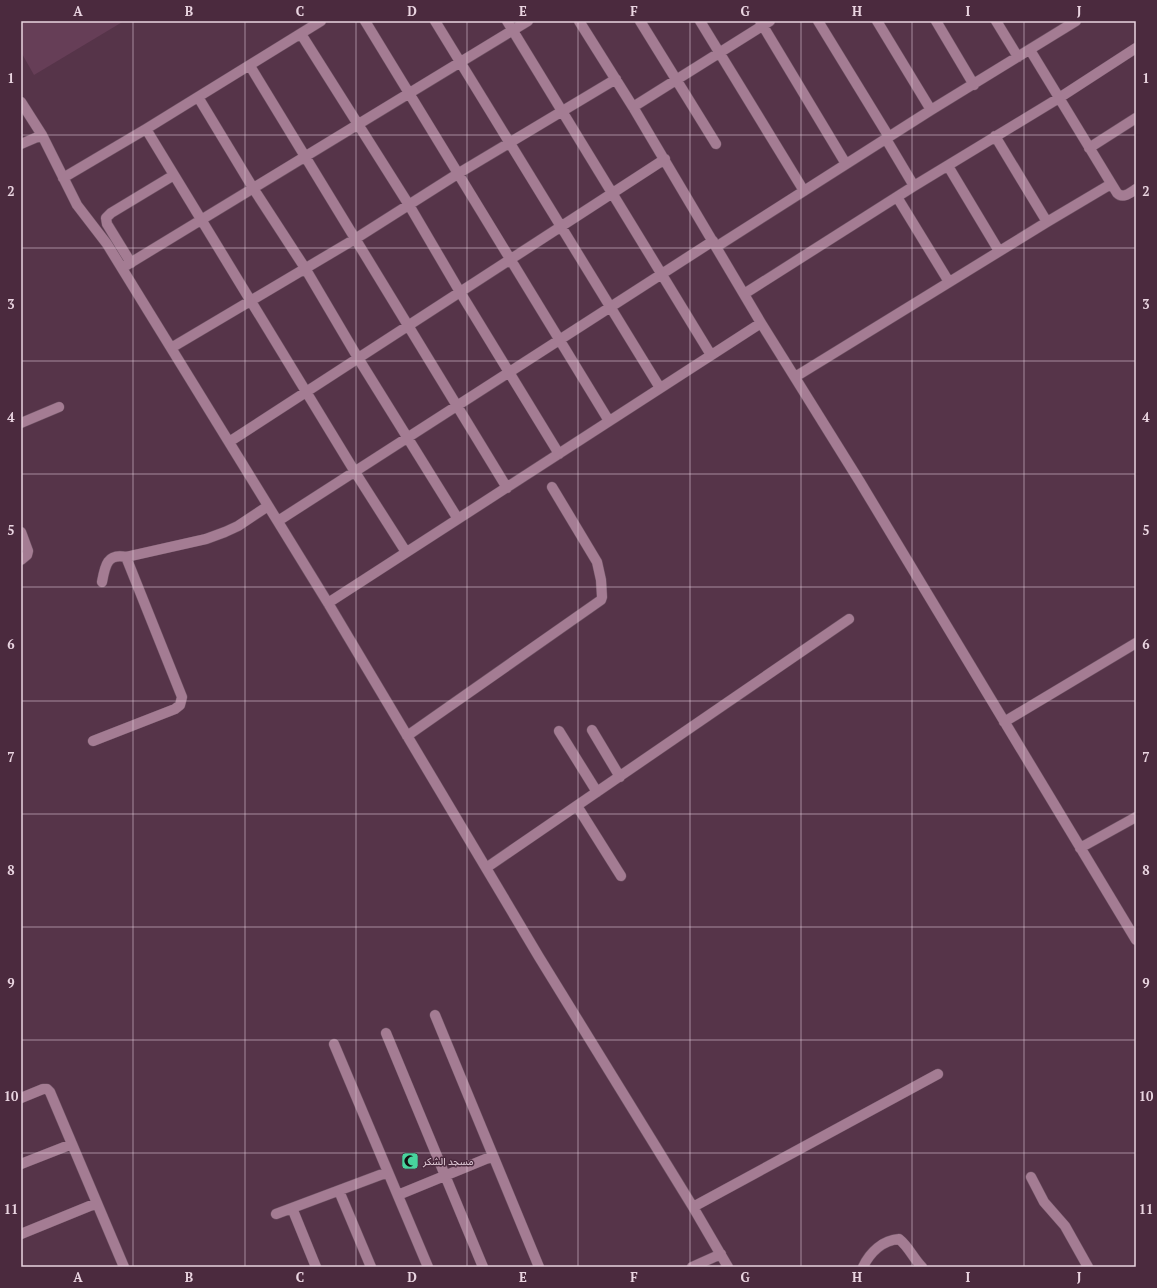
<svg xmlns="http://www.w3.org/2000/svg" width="1157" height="1288" viewBox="0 0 1157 1288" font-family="'PT Serif','Noto Sans Arabic',serif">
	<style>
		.built { fill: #663e57 }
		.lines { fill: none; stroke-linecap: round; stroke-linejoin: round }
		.minor-casing { stroke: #6f5364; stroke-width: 11 }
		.minor { stroke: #a47c93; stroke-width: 10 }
		.grid { fill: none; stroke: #ead5e1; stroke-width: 1; stroke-opacity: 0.55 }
		.labels { text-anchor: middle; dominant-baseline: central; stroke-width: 3; stroke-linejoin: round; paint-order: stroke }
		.poi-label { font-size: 10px; fill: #ead5e1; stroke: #4b2a3e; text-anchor: start }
		.neatline { fill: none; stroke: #ead5e1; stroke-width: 1.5 }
		.grid-label { font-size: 13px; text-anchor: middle; font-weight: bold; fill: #ead5e1 }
	</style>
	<rect width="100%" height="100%" fill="#563449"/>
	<path class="built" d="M21 21H124L34 75 21 52Z"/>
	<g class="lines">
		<defs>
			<path id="minor" d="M365 21 609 421
				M435 21 660 388
				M507 21 711 355
				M579 21 633 107 761 323 860 482 1136 940
				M640 21 716 144
				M700 21 804 191
				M760 21 846 164
				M818 21 889 137
				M877 21 931 110
				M936 21 974 85
				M996 21 1018 57
				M301 34 409 205 460 292 559 454
				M1030 50 1117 193C1123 199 1130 193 1136 189
				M250 66 507 488
				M198 97 253 188 305 268 358 358 458 519
				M21 102 42 135 77 205 107 244 328 603 539 957 693 1207 728 1267
				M633 107 770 21
				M146 129 355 472 406 552
				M995 136 1047 222
				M886 139 914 186
				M21 144 42 135
				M1089 148 1136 118
				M948 166 999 251
				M63 178 146 129 321 21
				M897 197 949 282
				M716 247 931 110 1076 21
				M131 263 107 224 106 218 111 213 174 175
				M122 268 528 21
				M744 294 914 186 1059 98 1136 48
				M171 348 355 239 459 173 616 79
				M795 377 1047 222 1111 184
				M21 423 59 407
				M229 442 665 159
				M278 521 713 241
				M21 532 28 551 27 555 21 560
				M102 582C105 566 107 553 126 557L206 539 225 532 238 526 268 506
				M328 603 761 323
				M1004 722 1136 643
				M592 730 620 777
				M559 731 597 792
				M407 736 601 600 602 597 601 580 597 562 552 487
				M93 741 175 709 180 705 182 697 126 557
				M577 806 621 876
				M1080 848 1136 817
				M486 868 849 619
				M435 1015 539 1267
				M386 1033 483 1267
				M334 1044 428 1267
				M21 1098 43 1089H47L50 1092 124 1267
				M21 1164 72 1144
				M1031 1177 1044 1202 1065 1226 1088 1267
				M339 1191 371 1267
				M398 1195 493 1156
				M693 1207 938 1074
				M292 1208 316 1267
				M276 1214 388 1172
				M21 1234 97 1203
				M692 1267 721 1254
				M863 1267C870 1252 883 1240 899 1239 909 1247 913 1258 922 1267"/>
		</defs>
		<use href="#minor" class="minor-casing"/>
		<use href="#minor" class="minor"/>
	</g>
	<path class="grid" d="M133 21V1267M245 21V1267M356 21V1267M467 21V1267M578 21V1267M690 21V1267M801 21V1267M912 21V1267M1024 21V1267M21 135H1136M21 248H1136M21 361H1136M21 474H1136M21 587H1136M21 701H1136M21 814H1136M21 927H1136M21 1040H1136M21 1153H1136"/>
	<defs>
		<symbol id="mosque-square" viewBox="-11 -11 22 22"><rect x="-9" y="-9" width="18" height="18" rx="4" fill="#48d49d" stroke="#4b2a3e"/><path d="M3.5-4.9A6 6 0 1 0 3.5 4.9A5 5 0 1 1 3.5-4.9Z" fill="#111"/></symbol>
	</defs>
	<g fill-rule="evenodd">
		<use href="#mosque-square" x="400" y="1151" width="20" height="20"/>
	</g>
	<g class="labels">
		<g class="poi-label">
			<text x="423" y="1161">مسجد الشكر</text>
		</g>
	</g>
	<rect width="1157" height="1288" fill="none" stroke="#4b2a3e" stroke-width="44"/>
	<rect x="22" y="22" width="1113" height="1244" class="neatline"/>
	<g class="grid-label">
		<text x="78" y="16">A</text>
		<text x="189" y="16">B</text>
		<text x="300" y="16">C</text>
		<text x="412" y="16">D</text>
		<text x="523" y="16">E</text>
		<text x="634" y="16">F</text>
		<text x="745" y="16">G</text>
		<text x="857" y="16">H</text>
		<text x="968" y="16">I</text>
		<text x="1079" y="16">J</text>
		<text x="11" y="83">1</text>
		<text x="1146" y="83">1</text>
		<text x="11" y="196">2</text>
		<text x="1146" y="196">2</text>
		<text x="11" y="309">3</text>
		<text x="1146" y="309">3</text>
		<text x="11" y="422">4</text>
		<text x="1146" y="422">4</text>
		<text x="11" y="535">5</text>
		<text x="1146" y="535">5</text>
		<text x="11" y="649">6</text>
		<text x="1146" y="649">6</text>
		<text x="11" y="762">7</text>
		<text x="1146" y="762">7</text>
		<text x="11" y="875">8</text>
		<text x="1146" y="875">8</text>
		<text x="11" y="988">9</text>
		<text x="1146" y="988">9</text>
		<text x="11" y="1101">10</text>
		<text x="1146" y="1101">10</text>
		<text x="11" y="1214">11</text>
		<text x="1146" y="1214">11</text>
		<text x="78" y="1282">A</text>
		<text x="189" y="1282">B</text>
		<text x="300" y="1282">C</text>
		<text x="412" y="1282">D</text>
		<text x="523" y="1282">E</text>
		<text x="634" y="1282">F</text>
		<text x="745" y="1282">G</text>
		<text x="857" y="1282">H</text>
		<text x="968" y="1282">I</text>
		<text x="1079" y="1282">J</text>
	</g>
</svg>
